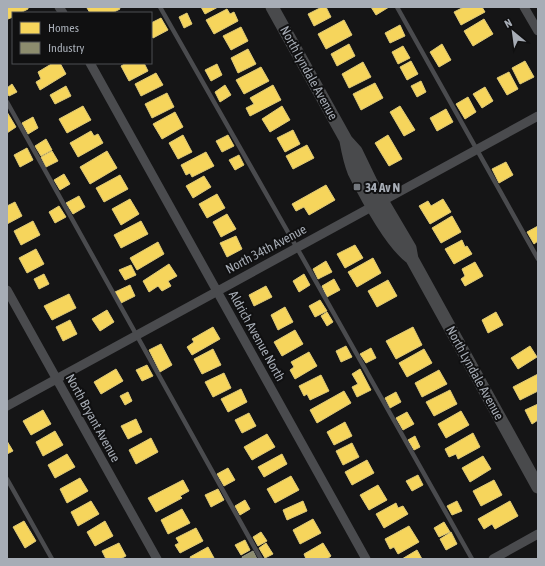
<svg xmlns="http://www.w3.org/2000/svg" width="545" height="566" viewBox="0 0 545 566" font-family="'Asap Condensed',sans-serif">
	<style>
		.homes { fill: #f6d55c; stroke: #dec977 }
		.industry { fill: #8c8c6e; stroke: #949684 }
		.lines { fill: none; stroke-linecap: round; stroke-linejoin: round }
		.lane { stroke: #4a4b4e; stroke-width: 4.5 }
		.street { stroke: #4a4b4e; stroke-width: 9 }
		.secondary { stroke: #494a4c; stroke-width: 13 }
		.poi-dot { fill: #74787e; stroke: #101011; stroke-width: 1.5 }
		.labels { text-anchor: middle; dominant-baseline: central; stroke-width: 4; stroke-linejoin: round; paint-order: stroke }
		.street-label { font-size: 13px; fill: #a7adb6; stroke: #101011 }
		.poi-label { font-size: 13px; font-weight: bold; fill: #a7adb6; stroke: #101011; text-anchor: start }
	</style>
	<rect width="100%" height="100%" fill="#151516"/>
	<path class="homes" d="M7 7H28V9L20 13H13V17L8 19Z
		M89 7H119L120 9 112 13H90L87 8Z
		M201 7H218L205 14Z
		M322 7H326L331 17 314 26 308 14Z
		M371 7H389L376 15Z
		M464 7H482L485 12 461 25 454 12Z
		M227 9 230 14 234 12 238 21 214 34 206 20Z
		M187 13 192 24 184 28 179 17Z
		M161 18 168 30 153 38 151 35V23Z
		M484 19 493 34 473 46 464 31Z
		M344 20 352 35 326 49 318 34Z
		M400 25 405 36 390 43 385 33Z
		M241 27 248 41 231 50 223 36Z
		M349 44 355 56 337 66 331 54Z
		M442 44 451 60 439 67 430 52Z
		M403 46 410 58 398 64 392 52Z
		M248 49 256 64 238 73 231 58Z
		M411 61 418 74 407 80 400 67Z
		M525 61 534 77 520 84 512 68Z
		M363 62 371 77 349 88 342 74Z
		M53 63H60L66 74 40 90 36 82 41 79 38 72Z
		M126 63H144L148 71 129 81 121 66Z
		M217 64 222 75 211 81 205 70Z
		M261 67 269 81 244 94 236 80Z
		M509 72 518 89 507 95 497 78Z
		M156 73 163 85 141 96 135 84Z
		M421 81 426 92 417 97 411 86Z
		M375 83 383 98 361 110 353 94Z
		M12 84 17 92 9 96 7 93V88Z
		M225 85 231 95 220 102 215 92Z
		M273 85 281 100 250 116 246 108 254 104 250 98Z
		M66 86 71 96 55 104 50 95Z
		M485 87 493 101 482 108 473 94Z
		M167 93 174 107 152 118 145 104Z
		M468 97 476 112 465 119 456 104Z
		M83 106 91 120 67 133 59 119Z
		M282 106 290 120 270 132 262 119Z
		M400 106 415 130 404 136 390 112Z
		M446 109 453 122 437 131 430 118Z
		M7 112 16 127 7 133Z
		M175 112 183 127 162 139 153 124Z
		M33 117 38 128 28 134 22 123Z
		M293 130 300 144 285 152 277 138Z
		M91 131 94 136 98 134 103 143 78 157 70 143Z
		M183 135 192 152 178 159 169 143Z
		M228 135 234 146 222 152 216 141Z
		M388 135 402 159 389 166 375 143Z
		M46 139 52 150 41 156 35 146Z
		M307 145 314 158 293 169 286 156Z
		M27 148 33 160 20 167 14 155Z
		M52 151 58 161 46 167 41 157Z
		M107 151 117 168 90 184 80 167Z
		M206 152 214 166 192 177 190 173 186 175 181 165Z
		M239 155 244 165 235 170 229 160Z
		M506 162 513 175 499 183 492 169Z
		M64 174 70 184 60 190 54 180Z
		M120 175 128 189 104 202 96 188Z
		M204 176 211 187 193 198 186 186Z
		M326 185 335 200 309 215 304 207 296 211 292 204Z
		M217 194 225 208 207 218 199 204Z
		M79 196 85 207 73 214 66 203Z
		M130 199 139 214 121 225 112 209Z
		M443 199 451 212 430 224 419 206 428 201 431 206Z
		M15 202 22 216 7 224V206Z
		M59 206 66 217 55 223 49 212Z
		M227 214 236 229 221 237 213 222Z
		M452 216 461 232 441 243 432 228Z
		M33 221 40 235 21 245 14 231Z
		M141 221 148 234 121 248 114 235Z
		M538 226V241L534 244 527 232Z
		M236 236 242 249 227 257 220 243Z
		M462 240 465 247 467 246 472 254 454 264 445 249Z
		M158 242 164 254 137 270 130 258Z
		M355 245 363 258 345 268 337 254Z
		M36 249 44 264 27 273 19 258Z
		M373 258 381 273 357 287 348 272Z
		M326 261 332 272 318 279 313 269Z
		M475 262 483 276 465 286 461 279 465 276 462 269Z
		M169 264 177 276 168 281 171 286 162 291 158 286 149 292 143 281Z
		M131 265 136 275 125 280 119 270Z
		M44 274 49 284 39 289 34 279Z
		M304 274 310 285 299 292 293 281Z
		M334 279 340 290 327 297 322 286Z
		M388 280 397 296 377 307 368 291Z
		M130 285 135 296 121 303 115 292Z
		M266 286 272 297 254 306 249 295Z
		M69 294 76 308 52 320 44 306Z
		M320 300 327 311 315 317 309 306Z
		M285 307 293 322 278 330 271 315Z
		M107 310 114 322 100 331 92 319Z
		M327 312 333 322 327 326 321 316Z
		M496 312 503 325 488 333 482 320Z
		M70 320 77 334 63 341 56 327Z
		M213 327 220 339 192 355 187 347 194 342 192 339Z
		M413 327 422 345 396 359 386 341Z
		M295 330 303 344 282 356 274 342Z
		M161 344 172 365 160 372 149 350Z
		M346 346 352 357 341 362 336 351Z
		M530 346 537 357 518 369 511 358Z
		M371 348 376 358 366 363 360 354Z
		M213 349 221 365 202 374 194 359Z
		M424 349 432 363 407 377 399 363Z
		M309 352 317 366 295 379 290 370 294 367 291 362Z
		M147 365 153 376 142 381 136 370Z
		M116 369 123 381 101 394 94 382Z
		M360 369 371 390 357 397 352 387 358 384 352 374Z
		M439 370 447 384 422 397 415 383Z
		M224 373 231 388 213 397 205 382Z
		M538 374V391L520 400 513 387Z
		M321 375 329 391 310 400 307 394 304 396 299 386Z
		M241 389 247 402 228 412 221 399Z
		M450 390 457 404 434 416 426 402Z
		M344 391 351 403 317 423 310 410Z
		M128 392 132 401 125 405 120 396Z
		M396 392 401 402 390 408 385 398Z
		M538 404V420L532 424 525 410Z
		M43 410 51 424 31 435 23 421Z
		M461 411 469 425 446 438 438 424Z
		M407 412 414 424 403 430 396 418Z
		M249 413 256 426 242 433 235 420Z
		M136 419 142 432 128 439 121 426Z
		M345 422 352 436 334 445 327 432Z
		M55 431 63 445 43 456 36 442Z
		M473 433 480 447 458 459 456 454 449 457 445 449Z
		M267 434 275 447 252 460 244 447Z
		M415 436 420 447 414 450 408 440Z
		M151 438 158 452 136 464 129 450Z
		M7 441 13 451 7 454Z
		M352 443 359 457 343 465 336 451Z
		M67 454 75 467 55 478 48 465Z
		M282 454 287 464 264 477 258 467Z
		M483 456 491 469 470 482 462 468Z
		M367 460 374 473 352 485 345 472Z
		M228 468 235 480 224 486 217 474Z
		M418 475 423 485 412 491 406 481Z
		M291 476 299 490 275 503 267 489Z
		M80 478 88 491 67 503 60 489Z
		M183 480 189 491 180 496 182 498 156 512 148 498Z
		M494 480 502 495 481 506 473 491Z
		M378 485 387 500 369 510 360 495Z
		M218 489 224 500 211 507 205 495Z
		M245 500 250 509 240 515 235 506Z
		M91 501 99 514 78 526 71 512Z
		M303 501 307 511 287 520 283 510Z
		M457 501 462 511 452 515 447 506Z
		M510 501 518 516 495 529 492 524 484 529 478 519Z
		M396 503 398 508 403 506 408 514 384 528 376 514Z
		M182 509 190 523 168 534 161 520Z
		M313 519 321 533 300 544 293 530Z
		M24 521 36 541 25 548 13 527Z
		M105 521 113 536 95 546 87 532Z
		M444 522 450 532 439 537 434 528Z
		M409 526 419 542 398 554 394 547 390 549 385 539Z
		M196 528 203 541 180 553 175 545 179 543 176 538Z
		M261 532 267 541 258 546 253 537Z
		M451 532 457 544 446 550 440 539Z
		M245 540 250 550 241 555 235 545Z
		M119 543 126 556 120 559H106L102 551Z
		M266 543 273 554 265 558 259 548Z
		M323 543 331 556 327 559H306L304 554Z
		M208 547 214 558 191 559 190 557Z
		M417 550 422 559H402Z"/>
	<path class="industry" d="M253 551 257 559H243L242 557Z"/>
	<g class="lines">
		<path class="lane" d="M160 7 297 248 472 559
			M397 7 538 259
			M7 102 261 559
			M7 479 52 559"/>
		<path class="street" d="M59 7 63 13
			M524 7 538 31
			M90 63 366 559
			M7 290 157 559
			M7 406 538 116
			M493 559 538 534"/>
		<path class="secondary" d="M272 7 346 140 356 151 371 182 410 248 412 259 538 487
			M346 141C348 152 350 162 354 172 366 196 389 241 410 257"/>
	</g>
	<rect class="poi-dot" x="353" y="183" width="8" height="8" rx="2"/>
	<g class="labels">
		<g class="street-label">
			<text transform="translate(309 73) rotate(61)">North Lyndale Avenue</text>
			<text transform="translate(266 249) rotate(-28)">North 34th Avenue</text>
			<text transform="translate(257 336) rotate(61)">Aldrich Avenue North</text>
			<text transform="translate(475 373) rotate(61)">North Lyndale Avenue</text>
			<text transform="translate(93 418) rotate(61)">North Bryant Avenue</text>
		</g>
		<g class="poi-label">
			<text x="365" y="187">34 Av N</text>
		</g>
	</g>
	<rect width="545" height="566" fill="none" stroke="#a7adb6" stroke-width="16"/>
	<rect x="12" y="12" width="140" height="52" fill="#101011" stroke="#4c4f53"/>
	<rect x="20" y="22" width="20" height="12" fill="#f6d55c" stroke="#4c4f53"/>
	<text x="48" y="32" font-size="12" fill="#a7adb6">Homes</text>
	<rect x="20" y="42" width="20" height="12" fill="#8c8c6e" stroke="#4c4f53"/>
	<text x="48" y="52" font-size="12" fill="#a7adb6">Industry</text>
	<g transform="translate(513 32) rotate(331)" stroke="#101011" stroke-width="3" paint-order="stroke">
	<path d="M0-3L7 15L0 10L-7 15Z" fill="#a7adb6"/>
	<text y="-6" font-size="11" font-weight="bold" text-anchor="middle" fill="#a7adb6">N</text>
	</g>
</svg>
